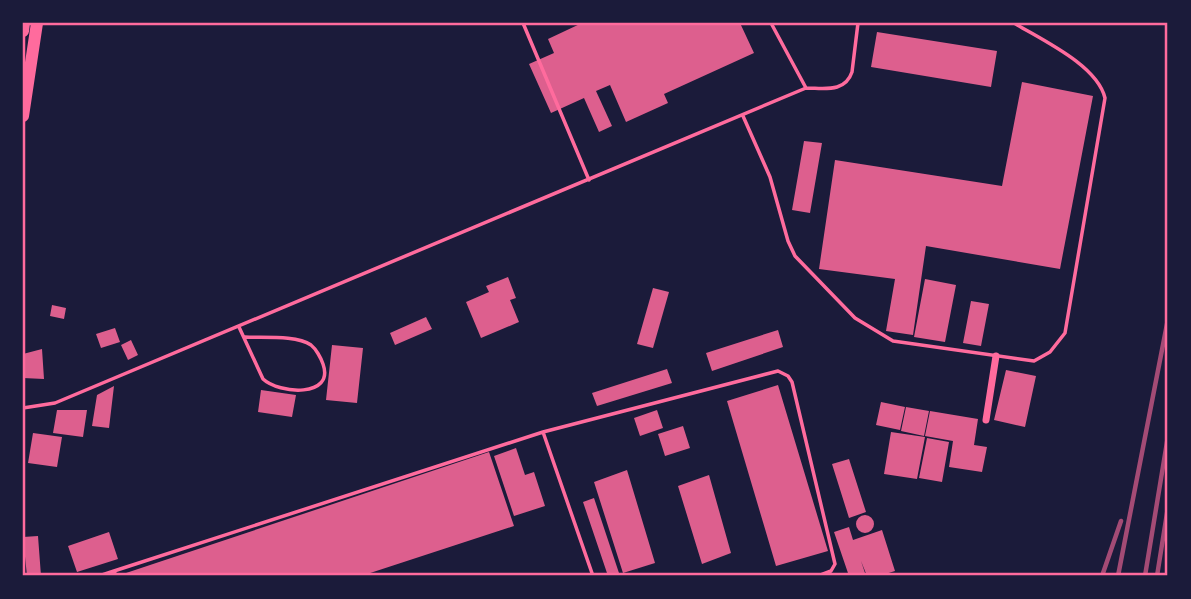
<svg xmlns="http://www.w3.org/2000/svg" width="1191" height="599" viewBox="0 0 1191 599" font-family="Arial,sans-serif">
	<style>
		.building { fill: #dd5f8e }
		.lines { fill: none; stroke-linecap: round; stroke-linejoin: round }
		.service { stroke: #ff6b9d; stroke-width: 3.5 }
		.minor { stroke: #ff6b9d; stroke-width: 7 }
		.primary { stroke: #ff6b9d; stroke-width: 12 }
		.rail { stroke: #a44b75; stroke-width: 4.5 }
		.neatline { fill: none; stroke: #ff6b9d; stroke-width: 2.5 }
	</style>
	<rect width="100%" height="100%" fill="#1b1b3a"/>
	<path class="building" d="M582 23H740L754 53 664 94 668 103 626 122 610 85 596 91 612 126 599 132 584 98 551 113 529 64 554 53 548 39Z
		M877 32 997 51 991 87 871 67Z
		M1022 82 1093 96 1060 269 926 246 913 335 886 331 895 279 819 269 835 160 1002 186Z
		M804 141 822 143 810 213 792 210Z
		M508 277 516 298 510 300 519 322 481 338 466 302 489 292 486 286Z
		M925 279 956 285 945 342 914 337Z
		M653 288 669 292 653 348 637 344Z
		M971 301 989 304 981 346 963 343Z
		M52 305 66 308 64 319 50 316Z
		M426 317 432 329 395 345 390 333Z
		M115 328 120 342 101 348 96 334Z
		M778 330 783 347 712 371 706 353Z
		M131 340 138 355 128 360 121 345Z
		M332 345 363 348 357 403 326 400Z
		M42 349 44 379 23 378V354Z
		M667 369 672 383 597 406 592 393Z
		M1006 370 1036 376 1025 427 994 420Z
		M778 385 828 551 776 566 727 401Z
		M114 386 109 428 92 426 97 395Z
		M261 390 296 395 292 417 258 412Z
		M881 402 905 407 900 430 876 425Z
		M906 407 929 411 924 436 901 431Z
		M57 410H87L83 437 53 433Z
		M657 410 663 428 640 436 634 418Z
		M930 411 978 419 974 445 987 447 982 472 949 467 953 441 925 436Z
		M683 426 690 448 665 456 658 434Z
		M891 432 925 437 917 479 884 474Z
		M33 433 62 437 57 467 28 463Z
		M927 438 949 442 942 482 919 478Z
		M516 448 525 475 534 472 545 506 514 516 494 456Z
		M489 452 514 526 361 576H127L126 573Z
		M849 459 866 512 849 518 832 464Z
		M627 470 655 563 623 573 594 482Z
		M709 475 731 553 702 564 678 486Z
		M594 498 620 576H608L583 502Z
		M856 524a9 9 0 1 1 18 0a9 9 0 1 1-18 0Z
		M849 527 853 540 882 530 895 571 879 576H867L861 561 866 576H849L834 532Z
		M109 532 118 559 77 572 68 546Z
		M38 536 41 576H27L23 537Z"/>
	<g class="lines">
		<path class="service" d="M523 23 589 180
			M771 23 806 88
			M743 116 770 177 788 241 795 256 855 318 893 341 1034 361 1050 352 1065 333 1105 98C1097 65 1042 40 1014 23
			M239 327 263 379C279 394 335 398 323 364 321 358 316 349 311 345 296 335 264 338 245 337
			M23 408 55 403 806 88C824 88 845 93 852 72L858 23
			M543 432 778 371 788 376 792 382 835 564 831 571 818 576
			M99 576 114 571
			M116 576 114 571 543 432 593 576"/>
		<path class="minor" d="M986 420 996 356"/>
		<path class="primary" d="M23 31 24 23
			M23 116 37 23"/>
		<path class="rail" d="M1102 576 1121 521
			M1118 576 1168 319
			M1145 576 1168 436
			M1157 576 1168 507"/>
	</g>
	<rect width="1191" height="599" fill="none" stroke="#1b1b3a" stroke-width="49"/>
	<rect x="24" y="24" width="1142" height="550" class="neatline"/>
</svg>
